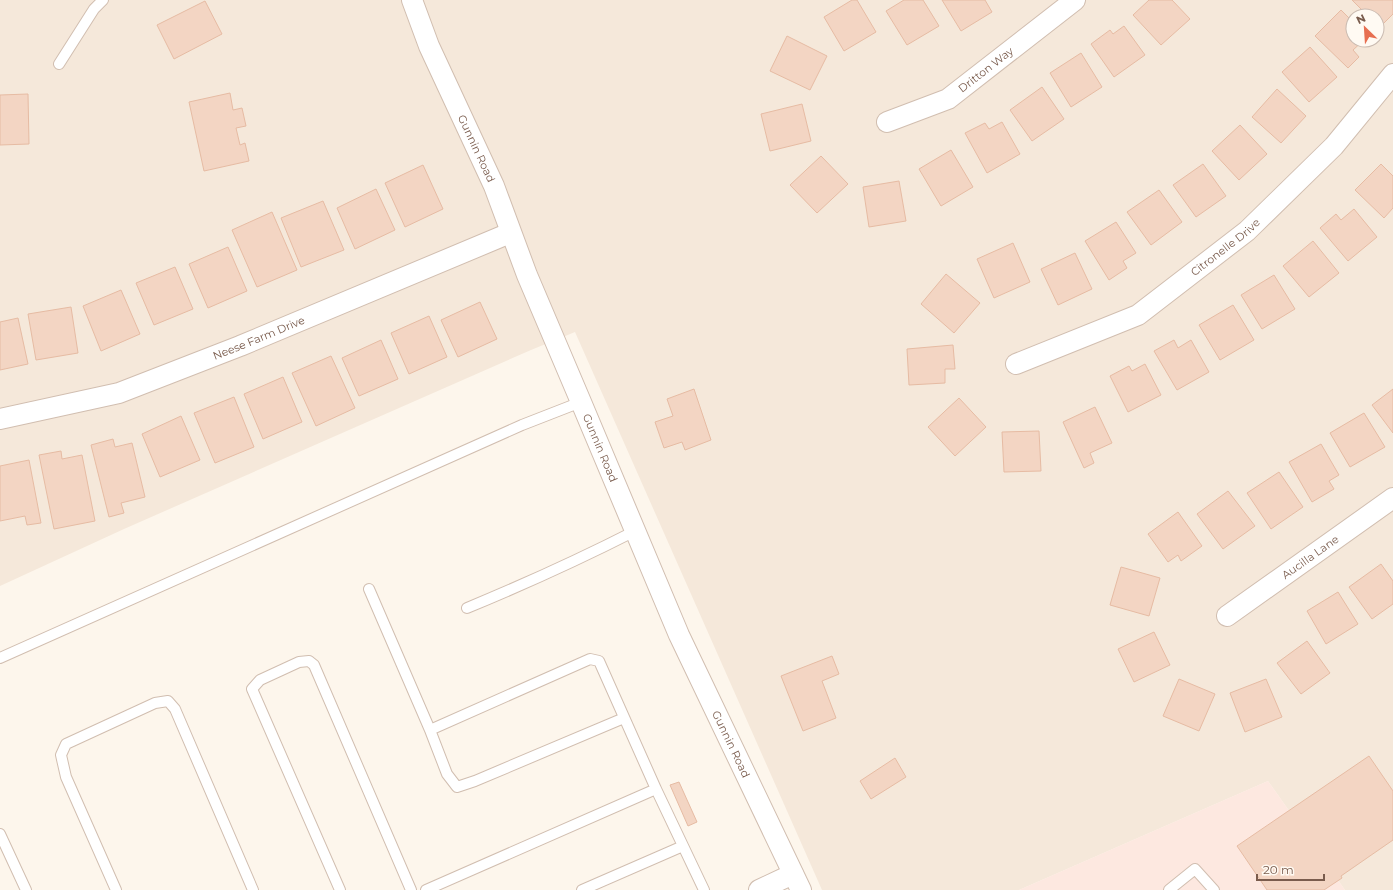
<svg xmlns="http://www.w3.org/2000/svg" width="1393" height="890" viewBox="0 0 1393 890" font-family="Montserrat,sans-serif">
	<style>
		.residential { fill: #f5e8da; fill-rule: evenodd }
		.commercial { fill: #fde8e0 }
		.building { fill: #f3d5c3; stroke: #e6bba3 }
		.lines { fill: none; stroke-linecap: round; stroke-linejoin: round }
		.lane-casing { stroke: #d1beb0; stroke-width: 12 }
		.street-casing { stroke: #d1beb0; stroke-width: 22 }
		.lane { stroke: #fff; stroke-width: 10 }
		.street { stroke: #fff; stroke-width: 20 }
		.labels { text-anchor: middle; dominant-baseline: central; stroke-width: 3; stroke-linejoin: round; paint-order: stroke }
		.street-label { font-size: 11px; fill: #7a5c4d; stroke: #fffaf3 }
	</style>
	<rect width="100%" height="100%" fill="#fdf6ec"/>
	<path class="residential" d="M0 0H1393V890H1345L1268 781 1019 890H822L575 332 531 350 124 529 0 586ZM1353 16H1377V40H1353Z"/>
	<path class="commercial" d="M1268 781 1345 890H1019Z"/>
	<path class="building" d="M852 0H857L876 32 844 51 824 17Z
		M904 0H923L939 26 907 45 886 11Z
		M942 0H985L992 12 961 31Z
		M1149 0H1172L1190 19 1161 45 1133 15Z
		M1352 0H1393V14L1380 27 1377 24V16H1368Z
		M205 1 222 34 174 59 157 25Z
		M1341 10 1353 22V40H1364L1353 50 1359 57 1348 68 1315 36Z
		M1124 26 1145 55 1114 77 1091 44 1110 30 1113 34Z
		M787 36 827 56 810 90 770 71Z
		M1310 47 1337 77 1309 102 1282 72Z
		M1081 53 1102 87 1071 107 1050 73Z
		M1042 87 1064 119 1032 141 1010 110Z
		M1277 89 1306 116 1281 143 1252 117Z
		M230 93 233 110 242 108 246 126 236 128 240 145 245 143 249 161 204 171 189 102Z
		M28 94 29 144 0 145V95Z
		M802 104 811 141 770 151 761 114Z
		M1002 122 1020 154 987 173 965 133 985 123 989 129Z
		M1240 125 1267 154 1239 180 1212 151Z
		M951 150 973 187 941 206 919 169Z
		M821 156 848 184 817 213 790 185Z
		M1203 164 1226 196 1196 217 1173 185Z
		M1381 164 1393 176V208L1384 218 1355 190Z
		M423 165 443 209 405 227 385 183Z
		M899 181 906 221 869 227 863 187Z
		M376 189 395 230 355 249 337 208Z
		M1159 190 1182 222 1151 245 1127 212Z
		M323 201 344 250 301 267 281 218Z
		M1354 209 1377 237 1348 261 1320 228 1336 214 1341 220Z
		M272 212 297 270 257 287 232 230Z
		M1116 222 1136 253 1123 261 1127 268 1109 280 1085 241Z
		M1313 241 1339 273 1309 297 1283 266Z
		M1013 243 1030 282 994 298 977 259Z
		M228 247 247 291 208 308 189 264Z
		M1075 253 1092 289 1058 305 1041 269Z
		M175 267 193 309 154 325 136 283Z
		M946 274 980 303 954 333 921 304Z
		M1274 275 1295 309 1262 329 1241 295Z
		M121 290 140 334 101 351 83 306Z
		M480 302 497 339 458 357 441 320Z
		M1233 305 1254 340 1220 360 1199 325Z
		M71 307 78 353 36 360 28 314Z
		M429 316 447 357 409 374 391 333Z
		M18 318 28 364 0 370V322Z
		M381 340 398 379 359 396 342 358Z
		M1174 340 1178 348 1191 340 1209 372 1177 390 1154 351Z
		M953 345 955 369H945V383L909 385 907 349Z
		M331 356 355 408 316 426 292 373Z
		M1145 364 1161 395 1128 412 1110 376 1129 366 1132 371Z
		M283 377 302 422 263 439 244 394Z
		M694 389 711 440 685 450 682 442 664 448 655 422 673 416 667 399Z
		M1393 389V433L1372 405Z
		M234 397 254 447 215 463 194 413Z
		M959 398 986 427 955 456 928 427Z
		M1095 407 1112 443 1090 453 1094 463 1084 468 1063 422Z
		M1364 413 1385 447 1350 467 1330 433Z
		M181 416 200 460 160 477 142 434Z
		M1039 431 1041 471 1004 472 1002 432Z
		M113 439 115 447 132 443 145 497 121 503 124 513 109 517 91 445Z
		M1321 444 1339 475 1329 481 1334 489 1312 502 1289 462Z
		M61 451 62 459 82 455 95 521 54 529 39 455Z
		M29 460 41 523 27 525 25 516 0 521V466Z
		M1279 472 1303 507 1271 529 1247 493Z
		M1228 491 1255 526 1223 549 1197 514Z
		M1178 512 1202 546 1181 561 1178 555 1168 562 1148 534Z
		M1381 564 1393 581V604L1372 619 1349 587Z
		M1121 567 1160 578 1149 616 1110 605Z
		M1338 592 1358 624 1326 644 1307 611Z
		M1154 632 1170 665 1134 682 1118 649Z
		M1307 641 1330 673 1301 694 1277 663Z
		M832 656 839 674 822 681 836 718 803 731 781 676Z
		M1179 679 1215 694 1199 731 1163 716Z
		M1266 679 1282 717 1245 732 1230 693Z
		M1369 756 1393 791V840L1341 876 1342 878 1324 890H1267L1237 846Z
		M895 758 906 777 871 799 860 781Z
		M679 782 697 822 688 826 670 785Z"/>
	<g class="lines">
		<defs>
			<path id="lane" d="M59 64 94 9 103 0
				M369 589 430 730 447 774 457 787 475 781 624 718
				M467 608C525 584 580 559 635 531
				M0 658 522 425 581 402
				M430 730 590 659 599 661 656 789 704 890
				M0 834 26 890
				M116 890 66 777 61 755 66 744 155 703 168 701 175 709 253 890
				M340 890 252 689 260 680 299 662 309 661 314 665 411 890
				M426 890 656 789
				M582 890 683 846
				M1169 890 1195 869 1214 890"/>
			<g id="street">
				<path id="s1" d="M412 0 429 46 494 186 527 275 581 402 679 635 801 890"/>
				<path id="s2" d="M887 122 948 99 1075 0"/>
				<path id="s3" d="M1016 364 1138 315 1247 231 1334 146 1393 74"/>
				<path id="s4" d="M0 419 119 393 240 346 510 233"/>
				<path id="s5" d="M1227 616 1393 498"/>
				<path d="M759 890 793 874"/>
			</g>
		</defs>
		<use href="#lane" class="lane-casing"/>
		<use href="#street" class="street-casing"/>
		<use href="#lane" class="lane"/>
		<use href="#street" class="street"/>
	</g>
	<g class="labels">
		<g class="street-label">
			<text stroke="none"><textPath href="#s2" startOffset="113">Dritton Way</textPath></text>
			<text stroke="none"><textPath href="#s1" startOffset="162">Gunnin Road</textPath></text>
			<text stroke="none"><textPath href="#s3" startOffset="242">Citronelle Drive</textPath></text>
			<text stroke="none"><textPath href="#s4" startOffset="272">Neese Farm Drive</textPath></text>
			<text stroke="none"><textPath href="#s1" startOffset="486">Gunnin Road</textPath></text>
			<text stroke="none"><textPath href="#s5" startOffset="102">Aucilla Lane</textPath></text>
			<text stroke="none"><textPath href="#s1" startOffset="810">Gunnin Road</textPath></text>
		</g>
	</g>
	<g transform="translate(1365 28) rotate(335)"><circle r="19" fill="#fffaf3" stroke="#cabbb1"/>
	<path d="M0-3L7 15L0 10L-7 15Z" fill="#e76f51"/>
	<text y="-6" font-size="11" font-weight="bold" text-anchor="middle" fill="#7a5c4d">N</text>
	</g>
	<path d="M1257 874v6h67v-6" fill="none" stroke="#7a5c4d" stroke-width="2"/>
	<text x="1263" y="874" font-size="12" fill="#7a5c4d" stroke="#fffaf3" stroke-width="3" paint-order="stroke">20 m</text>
</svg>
